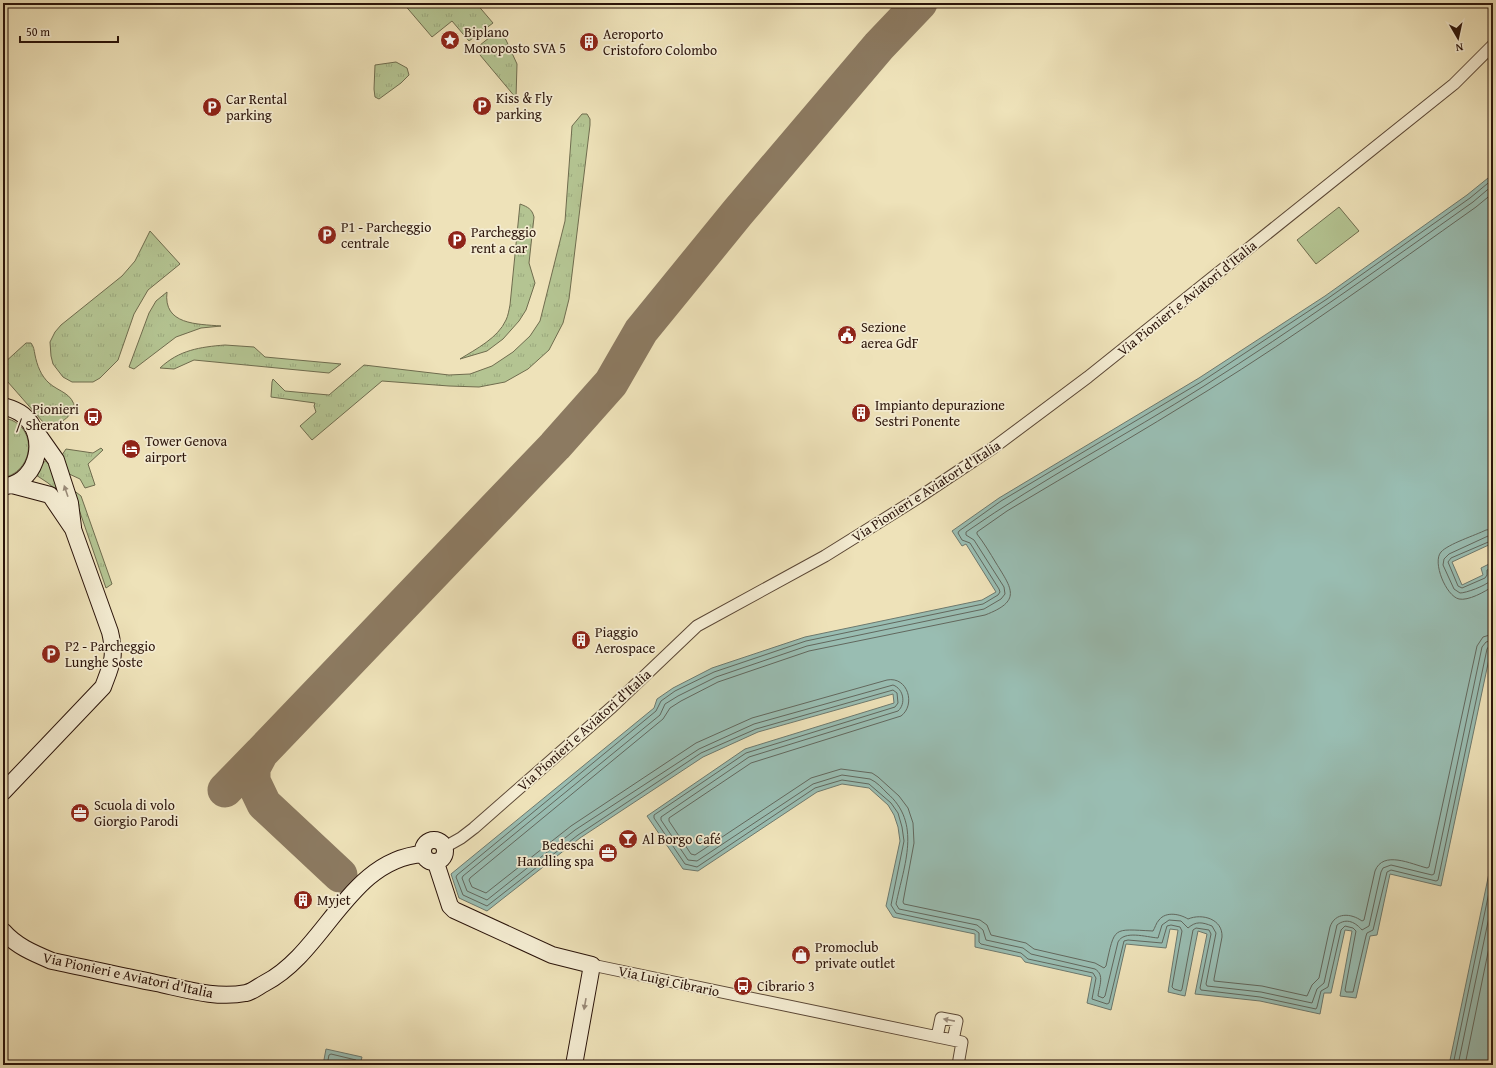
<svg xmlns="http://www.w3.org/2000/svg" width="1496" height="1068" viewBox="0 0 1496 1068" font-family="'Gentium Book Plus',serif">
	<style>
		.grass { fill: url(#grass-tufts); stroke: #6f6c4e }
		.pitch { fill: #b4c492; stroke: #6f6c4e }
		.water { fill: #99bdb2; stroke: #6d796e }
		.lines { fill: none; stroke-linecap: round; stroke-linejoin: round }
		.shore { stroke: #62685e; stroke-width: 1 }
		.taxiway { stroke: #8c7a61; stroke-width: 35 }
		.street-casing { stroke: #5b4735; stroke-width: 13 }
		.secondary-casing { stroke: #2a1309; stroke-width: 18 }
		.street { stroke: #f4ecd2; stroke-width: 11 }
		.secondary { stroke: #f4ecd2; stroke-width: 16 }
		.oneway { fill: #998a78 }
		.labels { text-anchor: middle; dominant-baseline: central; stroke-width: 3.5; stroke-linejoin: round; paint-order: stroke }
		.poi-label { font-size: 14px; fill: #2a1309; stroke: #f4ecd2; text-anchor: start }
		.street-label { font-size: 14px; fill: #2a1309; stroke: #f4ecd2 }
	</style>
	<defs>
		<pattern id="grass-tufts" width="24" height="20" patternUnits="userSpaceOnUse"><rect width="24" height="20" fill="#b4c492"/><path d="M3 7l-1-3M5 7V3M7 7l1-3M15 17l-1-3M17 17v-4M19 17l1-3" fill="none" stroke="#9ba87d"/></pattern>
	</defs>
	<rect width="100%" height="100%" fill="#eee2b9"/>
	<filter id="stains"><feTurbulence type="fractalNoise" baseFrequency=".005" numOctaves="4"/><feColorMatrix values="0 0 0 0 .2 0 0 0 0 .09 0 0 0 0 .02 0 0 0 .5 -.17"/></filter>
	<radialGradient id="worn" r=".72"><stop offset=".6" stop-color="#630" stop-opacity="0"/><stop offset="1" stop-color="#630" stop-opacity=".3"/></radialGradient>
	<path class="grass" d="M403 3H476L493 23 469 41 452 21 432 37Z
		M499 30 506 40 517 64 516 98 475 49Z
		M396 62 407 68 409 75 401 83 379 99 375 97 374 89 375 65Z
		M582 114H587L590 119V125L569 299 563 323 549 350 528 369 505 382 479 387 449 386 382 381 312 440 300 426 316 412 314 406 315 403 271 397 272 382 273 379 285 391 329 395 364 365 449 375 470 374 492 366 513 352 530 336 540 321 565 221 572 126Z
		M520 204C528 207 532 209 534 217L529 263 535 283 526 310 519 321 503 339 487 351 460 359C476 349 498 338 506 320 508 316 509 310 510 305Z
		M150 231 180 264 148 290 134 314 118 360 100 378 93 382H72L63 377 53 364 51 356 50 342 55 332 61 325 122 276 135 261Z
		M167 292C163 325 197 324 221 326L201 328 176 337 134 369 129 367 149 313 156 301Z
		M26 343H31C34 347 34 350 35 355 37 365 41 376 49 383 59 392 73 393 75 409 66 420 57 428 43 422L7 381 3 371V364Z
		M225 345 254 347 265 357 341 364 329 373 194 360 174 369 160 368C179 350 200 347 225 345Z
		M3 418C37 422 37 470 3 478Z
		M101 448 103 450 88 464 95 485 85 488 80 479 67 473 62 455 66 449 93 453Z
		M47 460 61 494 48 483 36 475 43 463Z
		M72 489 81 496 112 584 106 588Z"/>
	<path class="pitch" d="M1339 207 1359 231 1316 264 1297 240Z"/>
	<path class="water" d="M1493 174V543L1452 562 1462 585 1483 575 1481 568 1493 562V640L1441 886 1390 874 1377 935 1370 936 1356 998 1340 996 1352 931 1345 930 1331 993H1324L1320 1014 1260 1001 1195 994 1207 934 1198 931 1185 996 1168 992 1178 930 1170 929 1166 948 1126 944 1111 1010 1087 1003 1092 977 1025 962 1021 957 975 947V934L893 917 886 906 900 841 898 827 894 815 888 805 869 788 842 784 817 792 698 871 683 869 647 816 745 749 894 703 893 694 758 732 703 757 580 838 487 911 459 898 451 874 654 708 657 699 673 688 712 668 805 637 982 600 996 592 966 544 962 546 952 531 999 498 1199 378 1325 296 1467 195Z
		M1493 854V1065H1449Z
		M326 1049 362 1057 360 1065H323Z"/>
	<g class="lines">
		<path class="shore" d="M1493 179 1470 198 1327 299 1201 382 1001 501 959 531 958 533 962 540 970 543 999 589 1000 592 998 595 983 604 806 641 714 672 675 691 661 701 656 711 457 875 456 877 463 895 487 906 578 835 701 753 756 729 893 690 897 693 898 703 895 707 746 753 654 815V818L685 864 697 867 815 788 842 780 869 784 891 803 898 813 902 827 904 841 891 905 896 913 975 930 979 933V942L981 944 1021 953 1028 959 1093 973 1096 978 1092 999 1107 1004 1109 1003 1124 941 1128 940 1162 943 1167 926 1171 925 1180 927 1182 931 1172 987 1174 989 1181 991 1182 989 1193 930 1196 928 1209 930 1211 934 1200 988 1201 990 1260 997 1316 1009 1317 1007 1321 991 1328 987 1341 930 1345 926 1353 928 1356 931 1345 990 1346 992H1353L1366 936 1367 933 1373 930 1387 872 1391 870 1436 881 1438 880 1487 649 1489 646 1493 645
			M1493 185 1473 202C1384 265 1296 328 1204 386 1125 436 1042 479 966 532V535L974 540 1004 587 1005 594 1001 599 984 609 807 646 716 677 678 696 665 704 660 715 463 876 462 878 467 891 487 900 575 830 699 749 754 724 893 685C904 689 906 704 898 711L749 757 661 817V820L688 860 697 861 813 784 842 775 870 779C877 782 882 788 887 793 922 823 904 865 896 904L899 909 977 925 983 930 986 940 1023 948 1031 954 1095 969C1105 975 1099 986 1098 996L1103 998 1105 996 1118 942C1124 930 1146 937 1158 938L1162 925 1169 920 1181 921 1188 928C1196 921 1202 922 1212 926L1216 933 1206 984 1207 986 1261 992 1312 1003 1317 989 1324 983 1337 925C1347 917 1356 923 1362 930L1369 926 1381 872 1383 868 1391 865 1432 875 1434 874 1482 647 1486 642 1493 640
			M1493 193 1476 207C1387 270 1299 334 1207 391 1141 432 1074 471 1007 511L977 532V534C984 543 990 553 996 563 1012 589 1022 601 985 615L809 651 718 682 681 701 670 708 663 719 470 878 469 880 472 887 486 893 571 826 696 743 752 718 887 680C908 676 916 705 901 716L751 763 669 818V821L691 854 695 855 811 778 841 769 872 773 878 777 899 796 908 808 913 823 914 843 903 902 904 904 980 920 987 925 991 935 1026 943 1034 949 1095 963 1104 968 1106 966C1115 926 1112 929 1153 931 1155 928 1156 923 1159 920 1166 911 1180 914 1188 919 1202 913 1223 919 1222 937L1214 979V981L1262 986 1307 996 1312 985 1319 978 1330 927C1335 912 1351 913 1362 921L1364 920 1375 871C1383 850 1411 864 1427 868L1429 867 1477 646 1483 637 1493 634
			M1493 529 1486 530C1476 535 1448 544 1441 552 1432 562 1446 596 1459 599 1468 601 1485 592 1493 586
			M1493 535 1488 536 1449 554 1444 559 1443 565 1454 589 1460 593C1466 593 1485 586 1490 581 1492 578 1492 575 1493 572
			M1493 540 1451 558 1448 562 1458 586 1462 588 1485 578 1487 575V570L1493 567
			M327 1065 329 1055 331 1054 356 1060 357 1065
			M1453 1065 1493 873
			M1458 1065 1493 898
			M1465 1065 1493 928"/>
		<path class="taxiway" d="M261 753 555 446 611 383 641 331 738 212 879 46 920 3
			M225 790 261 753 253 768V781L264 804 340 875"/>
		<defs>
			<path id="street" d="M445 847 461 838 474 828 612 707 697 626 825 556 918 498 993 448 1088 377 1454 84 1493 45
				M592 965 962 1042 958 1065
				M937 1037 941 1018 957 1021 953 1040"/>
			<path id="secondary" d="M3 406C10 408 17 410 23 415 48 435 39 480 7 486
				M37 433 56 460 70 503 73 527
				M3 792 103 687C112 663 116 657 110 632L73 529 50 495 12 485
				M423 851a11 11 0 1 1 22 0a11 11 0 1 1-22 0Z
				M436 863 450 906 454 910 552 955 592 965 574 1065
				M3 931C16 946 33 953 52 961 86 968 121 976 156 983 185 989 216 999 246 993 252 992 259 986 265 983 325 952 349 859 423 854"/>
		</defs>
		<use href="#street" class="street-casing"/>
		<use href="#secondary" class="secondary-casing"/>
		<use href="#street" class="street"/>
		<use href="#secondary" class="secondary"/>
	</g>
	<defs><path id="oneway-solid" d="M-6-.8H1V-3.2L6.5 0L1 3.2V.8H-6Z"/></defs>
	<g class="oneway">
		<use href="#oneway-solid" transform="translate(66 491) rotate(-109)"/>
		<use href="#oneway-solid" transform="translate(585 1004) rotate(100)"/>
		<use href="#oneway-solid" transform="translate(949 1020) rotate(-169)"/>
	</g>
	<defs>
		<symbol id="sight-disc" viewBox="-11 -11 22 22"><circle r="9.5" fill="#8f2418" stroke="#f4ecd2"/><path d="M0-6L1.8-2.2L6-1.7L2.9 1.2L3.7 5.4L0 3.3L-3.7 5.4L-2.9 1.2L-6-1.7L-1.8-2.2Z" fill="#fff"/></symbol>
		<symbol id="building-disc" viewBox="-11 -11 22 22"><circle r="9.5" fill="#8f2418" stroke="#f4ecd2"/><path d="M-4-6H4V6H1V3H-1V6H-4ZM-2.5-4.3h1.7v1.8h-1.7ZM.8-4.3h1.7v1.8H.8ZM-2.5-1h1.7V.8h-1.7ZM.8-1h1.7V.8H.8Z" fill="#fff"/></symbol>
		<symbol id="parking-disc" viewBox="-11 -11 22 22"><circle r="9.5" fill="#8f2418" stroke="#f4ecd2"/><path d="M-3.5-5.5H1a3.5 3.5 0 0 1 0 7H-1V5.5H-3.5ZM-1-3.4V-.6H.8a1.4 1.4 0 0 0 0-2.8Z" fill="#fff"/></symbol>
		<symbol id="civic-disc" viewBox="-11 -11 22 22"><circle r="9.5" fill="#8f2418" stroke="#f4ecd2"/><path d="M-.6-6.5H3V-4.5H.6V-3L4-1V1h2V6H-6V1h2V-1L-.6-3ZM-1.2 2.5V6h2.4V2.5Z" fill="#fff"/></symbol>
		<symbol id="bus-disc" viewBox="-11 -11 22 22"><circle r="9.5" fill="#8f2418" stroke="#f4ecd2"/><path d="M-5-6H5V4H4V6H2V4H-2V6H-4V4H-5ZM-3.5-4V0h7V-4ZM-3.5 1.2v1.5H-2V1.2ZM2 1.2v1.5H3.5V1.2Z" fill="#fff"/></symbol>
		<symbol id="hotel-disc" viewBox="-11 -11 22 22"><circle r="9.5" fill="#8f2418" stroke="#f4ecd2"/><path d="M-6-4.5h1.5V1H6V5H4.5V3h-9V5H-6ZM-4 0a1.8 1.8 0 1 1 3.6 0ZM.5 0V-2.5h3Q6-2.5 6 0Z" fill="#fff"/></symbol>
		<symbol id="office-disc" viewBox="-11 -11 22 22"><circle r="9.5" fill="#8f2418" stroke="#f4ecd2"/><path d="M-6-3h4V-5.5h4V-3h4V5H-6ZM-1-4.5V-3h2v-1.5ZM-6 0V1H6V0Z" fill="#fff"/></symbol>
		<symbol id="bar-disc" viewBox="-11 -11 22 22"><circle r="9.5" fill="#8f2418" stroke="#f4ecd2"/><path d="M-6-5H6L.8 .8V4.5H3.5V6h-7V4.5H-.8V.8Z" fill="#fff"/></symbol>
		<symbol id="shop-disc" viewBox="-11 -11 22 22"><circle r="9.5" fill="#8f2418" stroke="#f4ecd2"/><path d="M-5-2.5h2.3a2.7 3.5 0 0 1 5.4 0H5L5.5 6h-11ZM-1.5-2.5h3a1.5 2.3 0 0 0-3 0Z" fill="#fff"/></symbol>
	</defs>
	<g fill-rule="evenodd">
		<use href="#sight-disc" x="439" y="29" width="22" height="22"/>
		<use href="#building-disc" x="578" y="31" width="22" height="22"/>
		<use href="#parking-disc" x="471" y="95" width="22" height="22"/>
		<use href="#parking-disc" x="201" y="96" width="22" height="22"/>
		<use href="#parking-disc" x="316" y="224" width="22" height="22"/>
		<use href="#parking-disc" x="446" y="229" width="22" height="22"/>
		<use href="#civic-disc" x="836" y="324" width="22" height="22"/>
		<use href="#building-disc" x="850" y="402" width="22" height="22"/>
		<use href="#bus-disc" x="82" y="406" width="22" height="22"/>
		<use href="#hotel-disc" x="120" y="438" width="22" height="22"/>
		<use href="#building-disc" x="570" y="629" width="22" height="22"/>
		<use href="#parking-disc" x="40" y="643" width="22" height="22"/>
		<use href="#office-disc" x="69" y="802" width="22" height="22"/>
		<use href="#bar-disc" x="617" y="828" width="22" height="22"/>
		<use href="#office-disc" x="597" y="842" width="22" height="22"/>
		<use href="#building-disc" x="292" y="889" width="22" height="22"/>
		<use href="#shop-disc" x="790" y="944" width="22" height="22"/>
		<use href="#bus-disc" x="732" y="975" width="22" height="22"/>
	</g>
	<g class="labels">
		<g class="poi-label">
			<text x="464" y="32">Biplano<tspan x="464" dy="16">Monoposto SVA 5</tspan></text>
			<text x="603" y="34">Aeroporto<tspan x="603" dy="16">Cristoforo Colombo</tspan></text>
			<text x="496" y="98">Kiss &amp; Fly<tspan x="496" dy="16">parking</tspan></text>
			<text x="226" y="99">Car Rental<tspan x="226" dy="16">parking</tspan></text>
			<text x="341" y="227">P1 - Parcheggio<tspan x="341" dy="16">centrale</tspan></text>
			<text x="471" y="232">Parcheggio<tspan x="471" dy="16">rent a car</tspan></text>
			<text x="861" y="327">Sezione<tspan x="861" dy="16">aerea GdF</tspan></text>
			<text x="875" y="405">Impianto depurazione<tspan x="875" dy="16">Sestri Ponente</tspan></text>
			<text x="79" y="409" text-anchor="end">Pionieri<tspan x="79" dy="16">/ Sheraton</tspan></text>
			<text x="145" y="441">Tower Genova<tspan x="145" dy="16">airport</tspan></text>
			<text x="595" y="632">Piaggio<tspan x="595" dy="16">Aerospace</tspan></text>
			<text x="65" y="646">P2 - Parcheggio<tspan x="65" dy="16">Lunghe Soste</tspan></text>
			<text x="94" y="805">Scuola di volo<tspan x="94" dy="16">Giorgio Parodi</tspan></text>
			<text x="642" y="839">Al Borgo Café</text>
			<text x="594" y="845" text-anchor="end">Bedeschi<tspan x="594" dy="16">Handling spa</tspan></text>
			<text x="317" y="900">Myjet</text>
			<text x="815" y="947">Promoclub<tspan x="815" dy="16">private outlet</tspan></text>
			<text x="757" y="986">Cibrario 3</text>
		</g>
		<g class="street-label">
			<text transform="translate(1187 298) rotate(-39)">Via Pionieri e Aviatori d'Italia</text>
			<text transform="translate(926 491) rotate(-33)">Via Pionieri e Aviatori d'Italia</text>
			<text transform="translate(584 730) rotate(-42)">Via Pionieri e Aviatori d'Italia</text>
			<text transform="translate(128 975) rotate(12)">Via Pionieri e Aviatori d'Italia</text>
			<text transform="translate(669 981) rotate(12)">Via Luigi Cibrario</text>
		</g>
	</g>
	<rect width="1496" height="1068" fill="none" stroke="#eee2b9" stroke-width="16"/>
	<rect x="4" y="4" width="1488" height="1060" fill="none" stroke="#2a1309" stroke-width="2"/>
	<rect x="8" y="8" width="1480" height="1052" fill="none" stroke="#2a1309"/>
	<g transform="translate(1458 38) rotate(171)" stroke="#f4ecd2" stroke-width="3" paint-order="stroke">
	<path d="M0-3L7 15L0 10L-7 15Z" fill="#2a1309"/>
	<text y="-6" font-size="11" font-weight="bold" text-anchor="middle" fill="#2a1309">N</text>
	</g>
	<path d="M20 36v6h98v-6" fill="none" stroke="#2a1309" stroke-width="2"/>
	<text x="26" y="36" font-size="12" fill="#2a1309" stroke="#f4ecd2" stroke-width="3" paint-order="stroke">50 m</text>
	<rect width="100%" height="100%" filter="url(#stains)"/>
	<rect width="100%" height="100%" fill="url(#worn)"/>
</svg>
